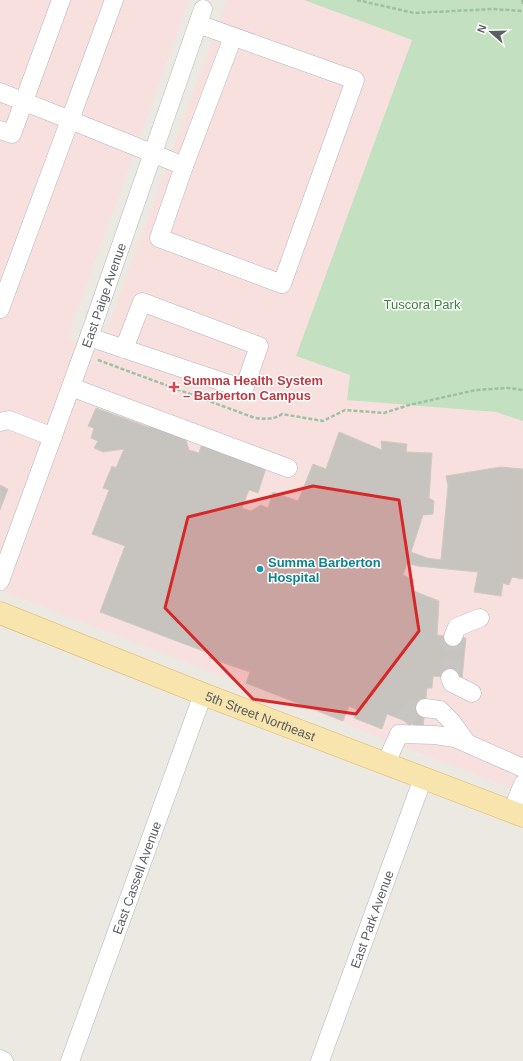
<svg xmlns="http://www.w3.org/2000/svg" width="523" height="1061" viewBox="0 0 523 1061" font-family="Arial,sans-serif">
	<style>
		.medical { fill: #f8e0df }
		.green { fill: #c3e1c1 }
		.building { fill: #c7c4c0; stroke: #d0cac1 }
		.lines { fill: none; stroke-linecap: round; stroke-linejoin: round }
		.minor-tunnel { stroke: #c8c6c2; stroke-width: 18; stroke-dasharray: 18 9; stroke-linecap: butt }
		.minor-casing { stroke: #b3b5b9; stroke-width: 19 }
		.major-casing { stroke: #e3b665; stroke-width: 23 }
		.path { stroke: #9cc2a3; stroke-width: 2.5; stroke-dasharray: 4 2; stroke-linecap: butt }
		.minor { stroke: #fff; stroke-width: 18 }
		.major { stroke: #f7e5ad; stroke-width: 22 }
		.marked { fill: #d62828; fill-opacity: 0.2; stroke: #d62828; stroke-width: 3; stroke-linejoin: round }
		.health-dot { fill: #e0444e; stroke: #fff; stroke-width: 1.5 }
		.culture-dot { fill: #0f9aa8; stroke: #fff; stroke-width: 1.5 }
		.labels { text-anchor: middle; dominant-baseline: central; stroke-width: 3; stroke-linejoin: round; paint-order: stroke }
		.street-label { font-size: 13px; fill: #5b5e62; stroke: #fff }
		.park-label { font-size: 13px; fill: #3e7f3d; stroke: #fff }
		.health-label { font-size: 13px; font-weight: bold; fill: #be3a42; stroke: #fff; text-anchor: start }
		.culture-label { font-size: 13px; font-weight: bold; fill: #0d838f; stroke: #fff; text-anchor: start }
	</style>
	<rect width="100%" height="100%" fill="#ece9e2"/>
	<path class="medical" d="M0 0H189L67 338 100 350 227 0H304L412 40 296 356 350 375 347 400 496 412 523 421V793L0 590Z"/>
	<path class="green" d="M304 0H523V421L496 412 347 400 350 375 296 356 412 40Z"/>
	<path class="building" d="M96 408 148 427H160L184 434 189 450 199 453 202 444 266 468 258 493 249 490 242 508 251 511 261 505 268 508 273 492 298 501 313 464 326 469 339 432 382 450 381 441 407 444 406 452 432 453 429 498 434 501 433 514 423 515 411 552 427 558 441 560 448 486 446 476 500 467 523 469V579L512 577 509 585 503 583 501 596 474 592 478 572 417 566 407 563 403 575 414 580 411 590 439 601 437 635 466 638 462 679 433 676 432 688H427L423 728 387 714 382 729 354 718 357 710 349 706 343 721 246 683 250 672 209 658 211 654 100 612 125 546 92 534 109 490 103 488 112 466 116 468 124 449 103 452 94 448 98 441 91 438 94 428 88 426Z
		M0 485 8 489 0 510Z"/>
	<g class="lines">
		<path class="minor-tunnel" d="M450 678 453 637
			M403 720 415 708H425"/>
		<defs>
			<g id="minor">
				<path d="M114 0 70 120 184 166 159 238 282 284 355 80 198 24"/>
				<path d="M0 92 70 120 0 309"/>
				<path d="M0 130 12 134 61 0"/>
				<path d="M184 166 233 37"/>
				<path d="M89 337 244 389 259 346 142 302 124 349"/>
				<path d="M71 387 288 468"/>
				<path d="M0 422 9 420 53 437"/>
				<path id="s1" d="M0 581 89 337 203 9"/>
				<path d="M453 637 457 627 480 618"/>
				<path d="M450 678 452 683 472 693"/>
				<path d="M425 708 440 710 451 721 467 743"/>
				<path d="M386 763 399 734 435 735 455 738 523 768"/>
				<path d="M512 811 523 784"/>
				<path d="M0 1059 4 1061"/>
				<path id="s2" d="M70 1061 203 694"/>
				<path id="s3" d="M320 1061 423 778"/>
			</g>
			<g id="major">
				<path id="s4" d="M0 613 203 694 523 816"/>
			</g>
		</defs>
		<use href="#minor" class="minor-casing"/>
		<use href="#major" class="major-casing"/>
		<path class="path" d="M357 0 414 13 493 9 523 11
			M522 0 523 4
			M98 360 255 418C266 419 273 420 282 414L323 421 345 410 384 413 409 405 476 390 508 388 523 390"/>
		<use href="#minor" class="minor"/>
		<use href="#major" class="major"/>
	</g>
	<path class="marked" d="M313 486 399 500 419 631 356 714 253 699 165 608 188 517Z"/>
	<path class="health-dot" d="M172 381h4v4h4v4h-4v4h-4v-4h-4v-4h4z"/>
	<circle class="culture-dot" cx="260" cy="569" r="4"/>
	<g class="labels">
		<g class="street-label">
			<text stroke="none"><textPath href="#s1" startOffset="304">East Paige Avenue</textPath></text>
			<text stroke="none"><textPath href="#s4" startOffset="280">5th Street Northeast</textPath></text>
			<text stroke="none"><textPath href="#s2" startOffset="195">East Cassell Avenue</textPath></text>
			<text stroke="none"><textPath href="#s3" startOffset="151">East Park Avenue</textPath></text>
		</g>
		<g class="park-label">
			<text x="422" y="304">Tuscora Park</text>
		</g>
		<g class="health-label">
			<text x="183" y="380">Summa Health System<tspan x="183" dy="15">– Barberton Campus</tspan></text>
		</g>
		<g class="culture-label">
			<text x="268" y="562">Summa Barberton<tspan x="268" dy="15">Hospital</tspan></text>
		</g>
	</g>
	<g transform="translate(491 32) rotate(290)" stroke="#ffffff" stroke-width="3" paint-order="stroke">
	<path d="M0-3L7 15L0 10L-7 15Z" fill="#5b5e62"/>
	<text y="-6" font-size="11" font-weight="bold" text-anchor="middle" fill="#5b5e62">N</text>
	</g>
</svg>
